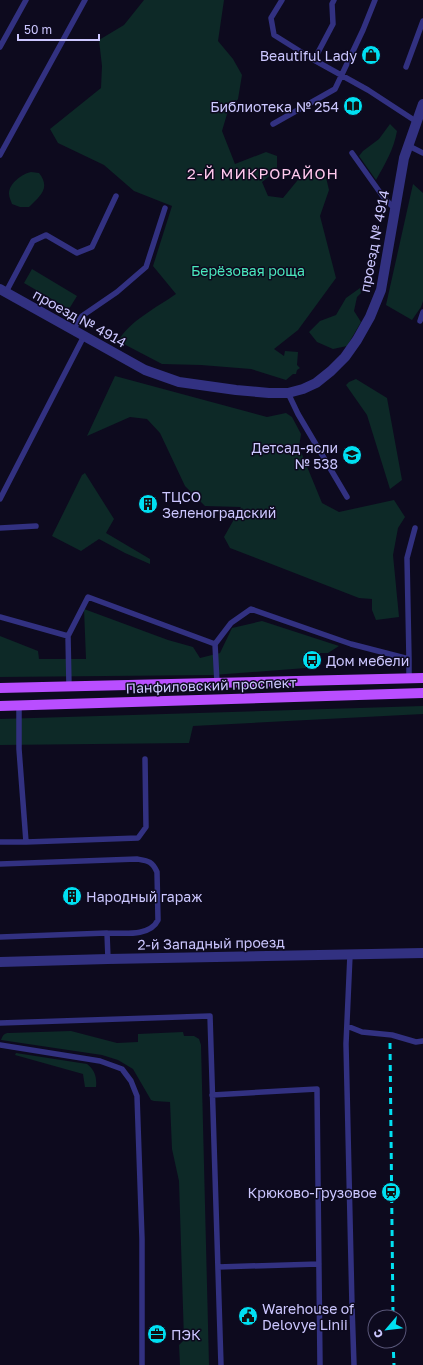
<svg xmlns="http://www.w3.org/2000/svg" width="423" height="1365" viewBox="0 0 423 1365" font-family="'Golos Text',sans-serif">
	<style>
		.green { fill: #0d2927 }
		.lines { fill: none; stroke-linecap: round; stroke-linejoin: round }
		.service { stroke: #323181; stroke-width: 5.5 }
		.minor { stroke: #323181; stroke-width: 10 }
		.tertiary { stroke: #323181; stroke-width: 10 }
		.primary { stroke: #b94eff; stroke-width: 10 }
		.rail { stroke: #00e0f2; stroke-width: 3; stroke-dasharray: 6 5; stroke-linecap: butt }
		.labels { text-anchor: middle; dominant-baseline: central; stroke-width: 3; stroke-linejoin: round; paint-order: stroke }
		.poi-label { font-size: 14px; fill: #ccc7ff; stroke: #0d0a1e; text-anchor: start }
		.street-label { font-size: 14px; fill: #ccc7ff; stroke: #0d0a1e }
		.park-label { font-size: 14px; fill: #4ae8bd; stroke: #0d0a1e }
		.neighbourhood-label { font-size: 15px; letter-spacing: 1px; fill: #ffc9ed; stroke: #0d0a1e }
	</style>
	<rect width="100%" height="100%" fill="#0d0a1e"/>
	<path class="green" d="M144 0H224L218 41 233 59 242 75 238 99 227 114 222 131 235 164 266 152 277 156V170L262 182 268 196 283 198 306 170 325 173 329 190 320 216 336 278 298 330 274 349 284 356 285 351 298 352 297 365 300 368 297 370 296 374H293L286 380 251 369 201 365 162 364 118 341C131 320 156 308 176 294L153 266 172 206 134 191 104 165 58 143 50 129 101 88 102 66 99 40 124 25Z
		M390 124 397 131C394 149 385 164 376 180L359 156 363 151 379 139Z
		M31 172 39 173C51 188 40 196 29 207H20L12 204C11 201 9 197 9 194 9 183 22 174 31 172Z
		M413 184 423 193V301L421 307 412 320 386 305Z
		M32 269 77 296 69 309 24 283Z
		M360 288 361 293 357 297 354 311 361 322 347 346 333 349 317 342 309 332 320 321 336 315 346 298Z
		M115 376 267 417 286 413 292 417 301 434 299 447 322 503 339 512 394 500 405 517 398 528 393 555 399 617 376 620 372 610V599L359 598 230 548 224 537 241 507 205 506 185 486 160 433 147 419 130 417 87 436Z
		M356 379 387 398 402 480 390 489 367 415 346 385 349 382Z
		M85 473 114 519 106 533 150 559V564L125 553 99 539 81 551 52 536 82 475Z
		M84 609 168 640 193 647 200 658 220 653 232 628 262 621 339 646 328 653H307L306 668 213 675 0 677V636L38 651 39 659H37H86Z
		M423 706V714L193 726 189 743 0 745V719Z
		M71 1031 117 1043 138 1042V1034L183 1032 184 1036H194L199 1039 201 1045 209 1365H180L179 1345 184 1340 179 1181 172 1149 170 1102 154 1101 151 1100 133 1069 118 1060 102 1055 1 1040C3 1035 4 1033 9 1033Z
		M16 1053 87 1064C95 1070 97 1078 96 1087H85L83 1074 15 1055Z"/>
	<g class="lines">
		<path class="service" d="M282 0 271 18 274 35 314 60 368 90 417 122
			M0 47 26 0
			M314 60 333 24 332 4 334 0
			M406 67 423 21
			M273 124 335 89 363 30 375 0
			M409 146 423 153
			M352 153 384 198 395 209
			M0 155 85 0
			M6 292 33 241 46 235 77 253 92 247 116 196
			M420 321 423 312
			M73 330 82 316 117 292 146 267 165 208
			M288 393 298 414 347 497
			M0 499 84 336
			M0 528 36 526
			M0 617 68 636 69 686
			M68 636 88 597 215 644 217 683
			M215 644 231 623 251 609 351 644 409 659V678
			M409 659 407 558 415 528
			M0 842H26L19 749V706
			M26 842 138 838 146 827 145 759
			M0 864 137 859C148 861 152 861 157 872L158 920C150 937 123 933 107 933L108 959
			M0 937 107 933
			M350 955 346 1044 352 1306 354 1365
			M0 1023 210 1016 221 1365
			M347 1026 362 1032 392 1035 416 1042 423 1041
			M0 1045 100 1061 122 1069 131 1081 137 1096 142 1239V1365
			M212 1095 317 1089 320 1365
			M218 1267 319 1264"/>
		<path class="minor" d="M0 289 145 370 179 382 236 390 269 393H288L303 389 316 383 331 371 345 357 357 340 370 317 381 290 404 158 423 104"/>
		<path class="tertiary" d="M0 962 108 959 423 953"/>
		<path class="primary" d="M0 688 423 678
			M0 706 423 693"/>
		<path class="rail" d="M390 1043 393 1317
			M393 1341 394 1365"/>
	</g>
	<defs>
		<symbol id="shop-disc" viewBox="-11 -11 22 22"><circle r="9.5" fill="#00e0f2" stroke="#0d0a1e"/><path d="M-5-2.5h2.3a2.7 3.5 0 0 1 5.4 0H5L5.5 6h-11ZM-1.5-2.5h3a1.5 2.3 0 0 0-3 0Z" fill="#111"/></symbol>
		<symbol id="library-disc" viewBox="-11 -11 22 22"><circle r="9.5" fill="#00e0f2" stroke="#0d0a1e"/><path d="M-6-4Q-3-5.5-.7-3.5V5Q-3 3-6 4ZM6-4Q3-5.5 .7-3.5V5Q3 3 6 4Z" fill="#111"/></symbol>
		<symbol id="school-disc" viewBox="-11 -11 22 22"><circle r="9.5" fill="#00e0f2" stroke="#0d0a1e"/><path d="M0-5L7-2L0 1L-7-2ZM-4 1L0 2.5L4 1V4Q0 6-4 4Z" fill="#111"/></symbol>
		<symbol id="building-disc" viewBox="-11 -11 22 22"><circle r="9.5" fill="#00e0f2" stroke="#0d0a1e"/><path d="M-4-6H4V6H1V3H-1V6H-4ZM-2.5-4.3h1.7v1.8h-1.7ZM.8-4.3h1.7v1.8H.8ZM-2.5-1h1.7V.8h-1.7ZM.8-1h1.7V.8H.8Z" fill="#111"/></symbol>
		<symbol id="bus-disc" viewBox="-11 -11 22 22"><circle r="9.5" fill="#00e0f2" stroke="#0d0a1e"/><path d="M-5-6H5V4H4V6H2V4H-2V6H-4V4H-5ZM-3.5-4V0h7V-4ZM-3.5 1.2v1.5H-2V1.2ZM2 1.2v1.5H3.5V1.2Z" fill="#111"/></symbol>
		<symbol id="station-disc" viewBox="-11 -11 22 22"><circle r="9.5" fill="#00e0f2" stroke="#0d0a1e"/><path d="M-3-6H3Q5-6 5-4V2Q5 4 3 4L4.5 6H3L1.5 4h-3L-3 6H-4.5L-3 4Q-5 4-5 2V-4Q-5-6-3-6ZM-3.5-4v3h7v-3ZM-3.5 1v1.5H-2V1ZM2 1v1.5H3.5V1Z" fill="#111"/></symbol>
		<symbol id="civic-disc" viewBox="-11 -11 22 22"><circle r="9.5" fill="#00e0f2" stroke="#0d0a1e"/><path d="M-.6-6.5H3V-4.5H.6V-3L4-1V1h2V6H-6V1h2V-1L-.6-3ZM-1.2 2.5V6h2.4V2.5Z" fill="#111"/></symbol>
		<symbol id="office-disc" viewBox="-11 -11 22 22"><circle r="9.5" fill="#00e0f2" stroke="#0d0a1e"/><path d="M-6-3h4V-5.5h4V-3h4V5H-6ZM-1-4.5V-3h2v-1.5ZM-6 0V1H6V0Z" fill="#111"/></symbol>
	</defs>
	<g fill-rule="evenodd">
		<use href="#shop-disc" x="360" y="44" width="22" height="22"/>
		<use href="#library-disc" x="342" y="95" width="22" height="22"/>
		<use href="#school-disc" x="341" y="444" width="22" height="22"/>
		<use href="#building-disc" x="137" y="493" width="22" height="22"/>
		<use href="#bus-disc" x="301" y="649" width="22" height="22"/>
		<use href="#building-disc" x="61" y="885" width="22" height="22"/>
		<use href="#station-disc" x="380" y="1181" width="22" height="22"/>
		<use href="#civic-disc" x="237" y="1305" width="22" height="22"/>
		<use href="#office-disc" x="146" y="1323" width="22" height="22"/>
	</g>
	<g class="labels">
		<g class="poi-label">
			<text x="357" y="55" text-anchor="end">Beautiful Lady</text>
			<text x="339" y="106" text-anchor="end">Библиотека № 254</text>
			<text x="338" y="447" text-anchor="end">Детсад-ясли<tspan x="338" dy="16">№ 538</tspan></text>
			<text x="162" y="496">ТЦСО<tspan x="162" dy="16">Зеленоградский</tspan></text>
			<text x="326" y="660">Дом мебели</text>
			<text x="86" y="896">Народный гараж</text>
			<text x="377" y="1192" text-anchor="end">Крюково-Грузовое</text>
			<text x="262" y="1308">Warehouse of<tspan x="262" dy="16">Delovye Linii</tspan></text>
			<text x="171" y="1334">ПЭК</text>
		</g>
		<g class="street-label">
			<text transform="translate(374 241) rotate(-79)">проезд № 4914</text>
			<text transform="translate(80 318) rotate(29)">проезд № 4914</text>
			<text transform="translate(211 685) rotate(-2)">Панфиловский проспект</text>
			<text transform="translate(211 943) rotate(-1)">2-й Западный проезд</text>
		</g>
		<g class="park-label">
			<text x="248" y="270">Берёзовая роща</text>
		</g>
		<g class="neighbourhood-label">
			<text x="263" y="173">2-Й МИКРОРАЙОН</text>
		</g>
	</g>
	<g transform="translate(387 1329) rotate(242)"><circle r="19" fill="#0d0a1e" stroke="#595678"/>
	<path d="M0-3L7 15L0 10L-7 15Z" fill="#00e0f2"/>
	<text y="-6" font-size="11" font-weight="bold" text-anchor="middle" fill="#ccc7ff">С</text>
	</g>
	<path d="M18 34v6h81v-6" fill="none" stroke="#ccc7ff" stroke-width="2"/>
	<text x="24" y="34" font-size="12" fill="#ccc7ff" stroke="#0d0a1e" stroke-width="3" paint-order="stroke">50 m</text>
</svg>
